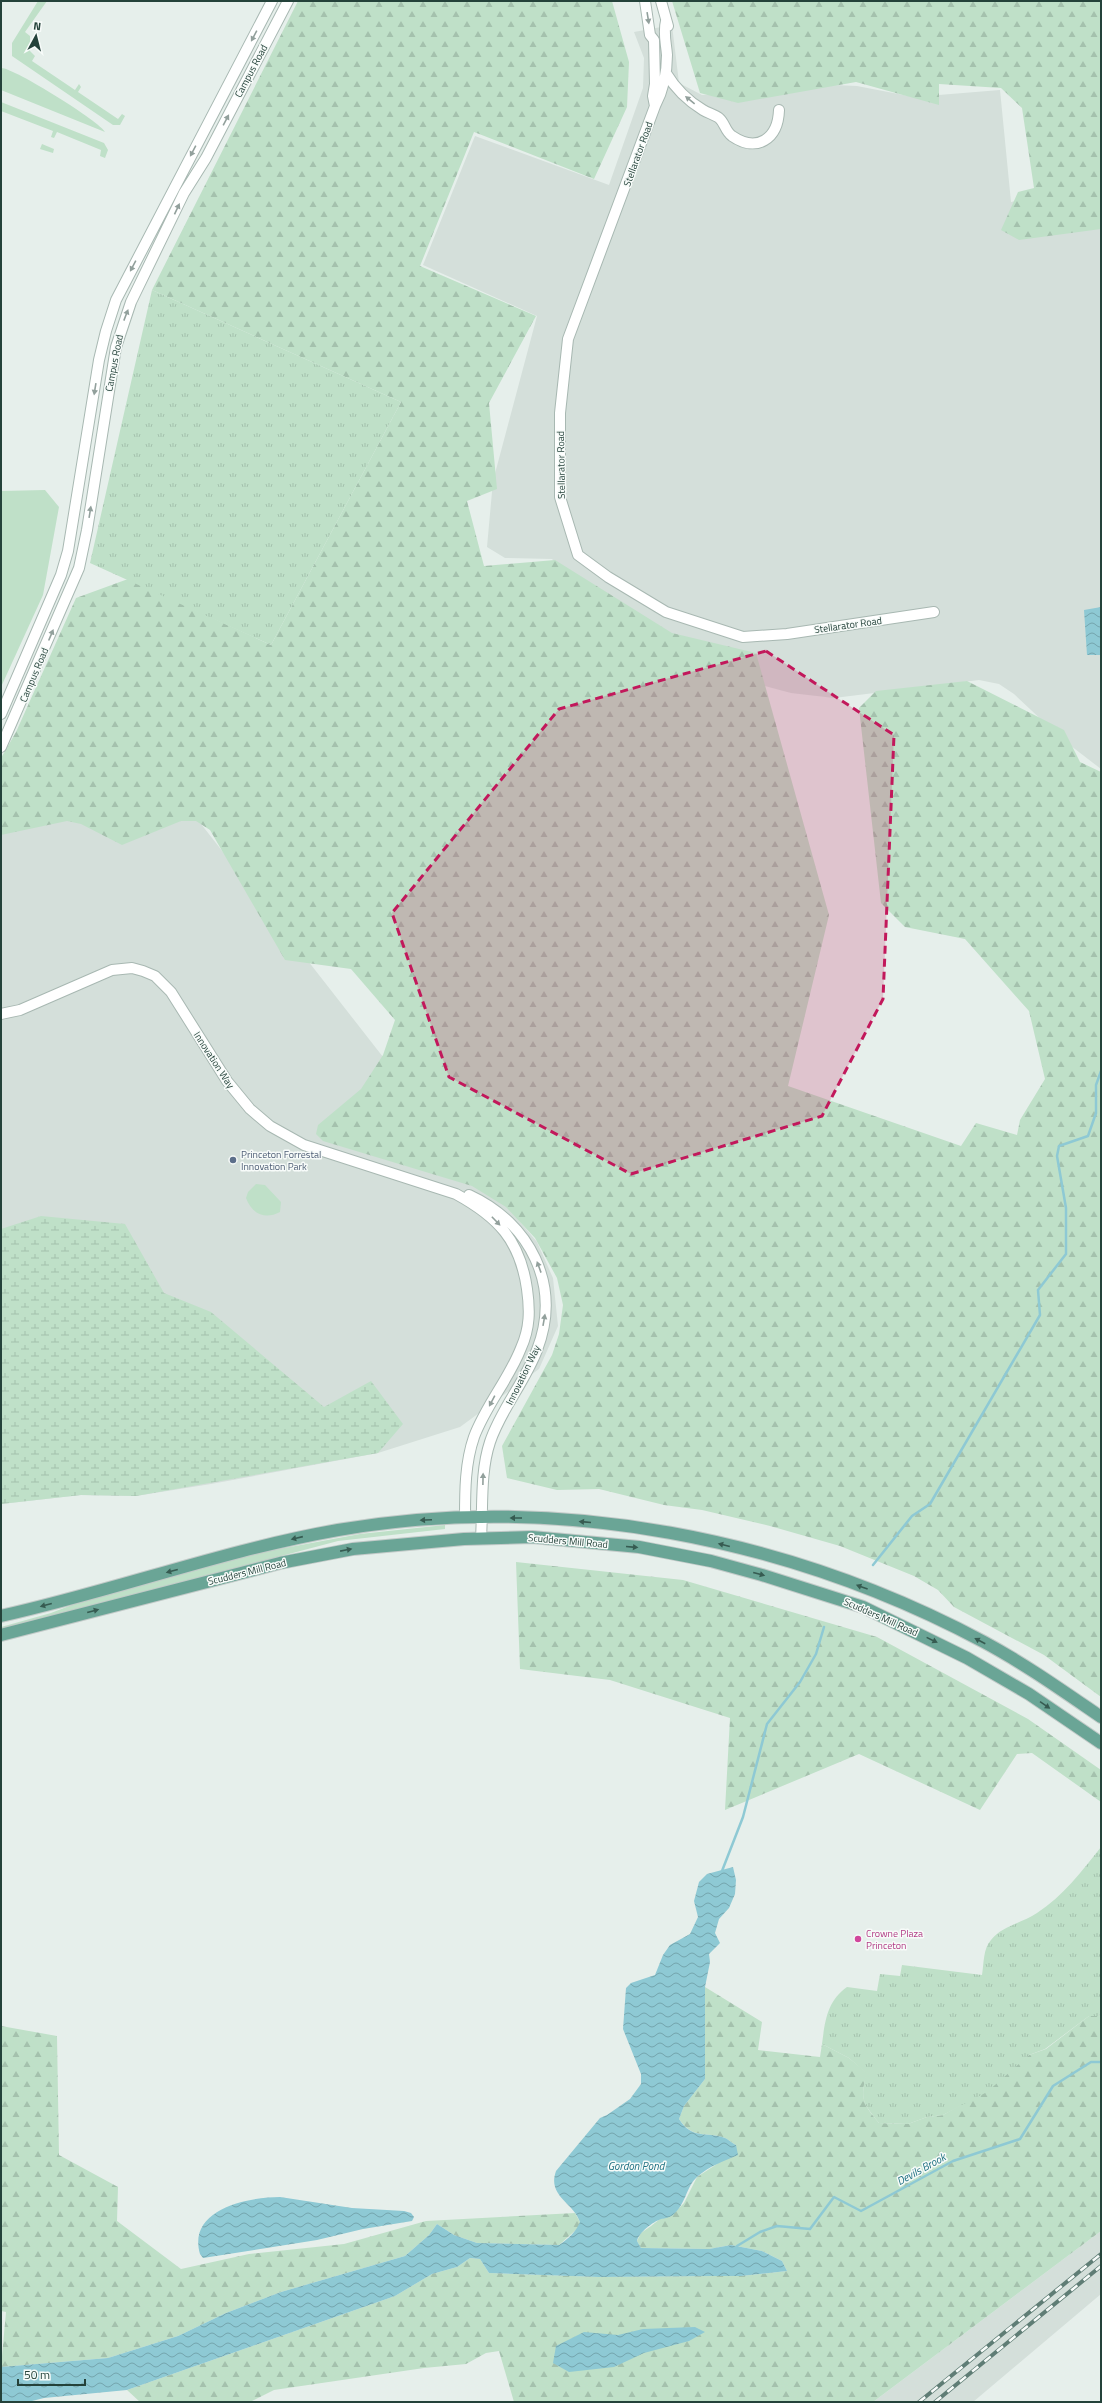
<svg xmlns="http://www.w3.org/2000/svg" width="1102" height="2403" viewBox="0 0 1102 2403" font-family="'Titillium Web',sans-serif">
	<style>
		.built { fill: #d4dfda }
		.grass { fill: #bfe0c8 }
		.forest { fill: url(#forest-firs) }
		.wetland { fill: url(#wetland-marsh) }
		.park { fill: url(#park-tufts) }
		.water { fill: url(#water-waves) }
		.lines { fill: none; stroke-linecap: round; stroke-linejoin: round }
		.stream { stroke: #8ec9d4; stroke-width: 2.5 }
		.minor-casing { stroke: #a8b8b2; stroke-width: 12 }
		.major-casing { stroke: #c2cac8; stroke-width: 14 }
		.minor { stroke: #fff; stroke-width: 10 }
		.major { stroke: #6aa596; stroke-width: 12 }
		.rail-casing { stroke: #5f7d75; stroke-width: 4 }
		.rail { stroke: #f7fbf9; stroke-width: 2.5; stroke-dasharray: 8; stroke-linecap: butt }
		.oneway { fill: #92a09c }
		.oneway2 { fill: #365b51 }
		.marked { fill: #c2185b; fill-opacity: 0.2; stroke: #c2185b; stroke-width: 3; stroke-dasharray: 8 5; stroke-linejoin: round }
		.service-dot { fill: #5c6f8a; stroke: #f7fbf9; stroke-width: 1.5 }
		.hotel-dot { fill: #d1479c; stroke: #f7fbf9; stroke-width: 1.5 }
		.labels { text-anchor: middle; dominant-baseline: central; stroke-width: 3; stroke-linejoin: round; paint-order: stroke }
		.street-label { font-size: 10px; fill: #24423a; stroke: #f7fbf9 }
		.service-label { font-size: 10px; fill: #4e5e75; stroke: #f7fbf9; text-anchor: start }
		.hotel-label { font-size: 10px; fill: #b23c85; stroke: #f7fbf9; text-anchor: start }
		.water-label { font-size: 11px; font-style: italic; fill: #1c6f80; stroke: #f7fbf9 }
	</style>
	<defs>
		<pattern id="forest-firs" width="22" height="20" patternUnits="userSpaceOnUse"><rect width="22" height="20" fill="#bfe0c8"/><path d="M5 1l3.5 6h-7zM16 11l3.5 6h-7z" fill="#a4c1ad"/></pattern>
		<pattern id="wetland-marsh" width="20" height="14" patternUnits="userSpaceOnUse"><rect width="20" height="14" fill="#bfe0c8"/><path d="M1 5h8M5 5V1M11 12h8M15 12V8" fill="none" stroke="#a4c1ad"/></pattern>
		<pattern id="park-tufts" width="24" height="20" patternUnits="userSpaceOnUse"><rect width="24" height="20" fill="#bfe0c8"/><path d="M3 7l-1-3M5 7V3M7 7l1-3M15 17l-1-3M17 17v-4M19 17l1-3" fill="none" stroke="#a4c1ad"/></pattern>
		<pattern id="water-waves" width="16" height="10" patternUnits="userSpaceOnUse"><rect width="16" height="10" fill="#8ec9d4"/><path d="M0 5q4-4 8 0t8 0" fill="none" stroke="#74a5ad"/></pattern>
	</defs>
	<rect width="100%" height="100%" fill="#e6efeb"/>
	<path class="built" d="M672 25 679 83 702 95 762 91 812 84 857 86 914 97 1000 90 1011 202 1101 182V769L1062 739 1014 694 999 684 979 680 834 698 791 693 761 685 566 575 552 559 505 558 487 547 493 481 537 316 423 265 475 136 609 185 643 88 644 58 634 32Z
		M187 806 408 1089 537 1242 553 1278 558 1326 539 1369 460 1427 378 1453 211 1484 136 1496 81 1495 1 1504V813Z
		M1101 2231V2294L973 2402H873Z"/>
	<path class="grass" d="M38 1H47L25 32 30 36V51L35 56 32 61 75 90 79 84 81 87 78 92 118 119 122 114 125 116 120 125H113L12 56V43Z
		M1 68C13 67 102 123 105 132L1 90Z
		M1 102 104 143 108 150 105 158 100 156 101 150 57 132 54 138 51 137 53 131 1 111Z
		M42 144 54 149 53 153 40 149Z
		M45 490 59 507 43 595 1 687V491Z
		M256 1184 265 1185 281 1202 280 1212C265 1220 252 1214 246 1198L248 1192Z
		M445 1525V1529L338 1541 1 1630V1627L51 1613 90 1598 263 1552 360 1534Z"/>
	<path class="forest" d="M298 1H612L629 62 627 107 594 179 474 132 420 266 536 316 489 403 497 489 467 501 484 566 555 560 672 633 756 653 829 915 788 1086 961 1146 976 1123 1017 1135 1020 1120 1045 1079 1029 1011 965 939 905 927 881 903 859 708 876 691 967 681 1064 730 1080 762 1101 772V1697L1044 1655 954 1607 938 1590 914 1576 840 1546 770 1526 702 1510 664 1505 599 1489 557 1490 507 1478 502 1446 552 1355 559 1334 563 1305 557 1278 535 1238 506 1207 472 1186 323 1141 316 1134 318 1125 361 1089 383 1055 395 1020 351 969 285 960 210 830 196 821H181L122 845 81 824 67 821 1 835V758L16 732 76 598 128 579 271 645 401 402 152 290Z
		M672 1H1101V229L1019 240 1001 230 1018 192 1034 188 1022 108 1001 88 939 84V105L856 82 738 103 700 93Z
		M516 1562 683 1580 877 1637 1028 1719 1101 1770V1802L1032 1753 1017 1754 980 1810 859 1754 725 1810 730 1718 610 1680 520 1669Z
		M705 1987 762 2022 758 2050 820 2057 822 2044 849 2058 867 2073C860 2098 862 2103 879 2123L908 2124 927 2117 943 2115 964 2103 1029 2055 1046 2049 1089 2016H1099L1101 2011V2231L873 2402H514L499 2351 486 2353 466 2364 424 2368 274 2390 250 2402H140L127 2390 395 2296 432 2274 457 2267 470 2258 480 2259 489 2273 599 2277 716 2276H741L787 2271 782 2261 762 2251 731 2245 709 2249 641 2248 637 2241 641 2233 651 2226 660 2219 671 2216 684 2203 697 2177 717 2164 736 2145C732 2143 728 2139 725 2138 706 2131 693 2140 679 2119L684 2106 705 2079Z
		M1 2026 57 2036 59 2155 118 2187 117 2221 181 2269 249 2254 344 2244 426 2221 575 2213 580 2222 578 2228 559 2245 477 2243 454 2235 437 2224 429 2235 405 2256 281 2292 226 2313 178 2336 108 2358 1 2367 6 2312 1 2311Z"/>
	<path class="wetland" d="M41 1216 125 1224 164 1293 211 1312 324 1407 371 1381 403 1424 378 1453 136 1496 81 1495 1 1504V1229Z"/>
	<path class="park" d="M152 290 401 402 271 645 90 563Z
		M1101 1847V2011L1099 2016H1089L1045 2049 1029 2055 987 2092 943 2115 927 2117 908 2124 879 2123C861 2101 861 2100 866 2073L849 2058 822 2044C825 2021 827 2001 847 1987L877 1991 880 1974 900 1976 902 1965 982 1975C984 1963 983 1949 991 1940 1002 1926 1022 1923 1037 1913 1063 1896 1082 1871 1101 1847Z"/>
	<path class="water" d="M1101 607V655H1087L1084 610Z
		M733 1867 736 1880 735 1894 729 1908 719 1919 715 1933 720 1943 709 1954 710 1962 705 1987V2079L684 2106 679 2119C692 2140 706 2131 725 2138 728 2139 732 2143 736 2145L738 2155C724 2161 709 2166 697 2177 686 2187 686 2204 673 2215 669 2218 665 2218 661 2219 653 2222 639 2232 637 2241L641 2248 709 2249 731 2245 762 2251 782 2261 787 2271 741 2276H716L599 2277 489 2273 480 2259 470 2258 457 2267 432 2274 395 2296 127 2390 44 2398 28 2402H1V2367L108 2358 178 2336 226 2313 281 2292 405 2256 429 2235 437 2224 454 2235 477 2243 559 2245C568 2239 576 2232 580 2222 573 2202 547 2196 556 2171L600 2118 607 2115 630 2099 641 2084V2074L623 2029 626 1988 631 1983 655 1975 663 1955 670 1945 690 1934 698 1917 694 1901 699 1882 707 1874Z
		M280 2197 352 2208 404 2211 411 2213 414 2217 412 2221 363 2229 317 2240 203 2258 200 2254C187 2209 248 2197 280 2197Z
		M695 2327 705 2332 689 2341 644 2353 614 2367 569 2372 553 2363 556 2346 584 2332 618 2335 643 2329Z"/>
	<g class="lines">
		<path class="stream" d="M873 1565 912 1516 930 1504 1040 1315 1038 1290 1066 1254V1208L1057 1156 1059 1146 1088 1136 1096 1113V1085L1101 1071
			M722 1871 743 1817 767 1724 800 1682 816 1654 824 1627
			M737 2246 760 2232 777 2226 810 2229 834 2197 861 2211 953 2161 1020 2139 1053 2086 1091 2062H1101"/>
		<defs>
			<path id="minor" d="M645 1 650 35 654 40 655 84 653 96 655 106
				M661 1 668 26
				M666 21C663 33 666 42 667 55 667 74 664 89 655 106L568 339 560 413V497L578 555 608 577 666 612 743 637 787 634 934 612
				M666 73C675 88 688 101 703 110 708 113 715 115 719 118 725 123 725 131 732 136 757 153 778 139 779 110
				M1 714 61 575 68 551 99 360 106 331 116 300 272 1
				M1 747 79 568 87 530 116 347 131 302 184 193 206 158 288 1
				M1 1014 20 1010 112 970 132 968 143 971 155 976 171 992 227 1081 250 1109 270 1126 304 1145 456 1194C498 1217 520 1240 527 1289 530 1310 530 1328 521 1348 509 1379 486 1405 474 1437 465 1463 465 1491 465 1518
				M469 1195C530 1223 562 1285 537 1350 525 1382 501 1409 490 1442 480 1472 483 1507 481 1538"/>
			<path id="major" d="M1 1616C114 1591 224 1550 338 1530 557 1492 789 1538 984 1642 1025 1664 1063 1691 1101 1717
				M1 1635 280 1563 353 1549 464 1539 532 1537 639 1547 711 1561 762 1575 863 1607 967 1658 1029 1694 1101 1743"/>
		</defs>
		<use href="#minor" class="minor-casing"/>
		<use href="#major" class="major-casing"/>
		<use href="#minor" class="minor"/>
		<use href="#major" class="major"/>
		<defs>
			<path id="rail" d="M919 2402 1101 2254
				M935 2402 1101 2266"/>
		</defs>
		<use href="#rail" class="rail-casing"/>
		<use href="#rail" class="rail"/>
	</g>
	<defs><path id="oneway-solid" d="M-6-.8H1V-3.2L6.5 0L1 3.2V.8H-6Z"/></defs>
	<g class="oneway">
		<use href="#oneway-solid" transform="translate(648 18) rotate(81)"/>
		<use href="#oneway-solid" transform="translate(254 36) rotate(118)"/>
		<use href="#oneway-solid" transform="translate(690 100) rotate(-141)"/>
		<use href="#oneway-solid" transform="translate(226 120) rotate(-62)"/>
		<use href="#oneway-solid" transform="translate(193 151) rotate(118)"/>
		<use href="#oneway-solid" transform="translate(177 209) rotate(-65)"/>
		<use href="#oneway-solid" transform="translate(133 266) rotate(118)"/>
		<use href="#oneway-solid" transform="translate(126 315) rotate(-69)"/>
		<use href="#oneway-solid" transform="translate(95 389) rotate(99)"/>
		<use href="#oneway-solid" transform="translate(90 512) rotate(-81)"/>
		<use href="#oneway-solid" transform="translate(51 635) rotate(-67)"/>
		<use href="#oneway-solid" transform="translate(496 1221) rotate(46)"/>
		<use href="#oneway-solid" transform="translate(539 1267) rotate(-110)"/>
		<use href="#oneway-solid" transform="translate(544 1320) rotate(-80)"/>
		<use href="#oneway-solid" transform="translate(492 1401) rotate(118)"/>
		<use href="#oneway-solid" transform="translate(483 1479) rotate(-89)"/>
	</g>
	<g class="oneway2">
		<use href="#oneway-solid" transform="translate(516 1518) rotate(-180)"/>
		<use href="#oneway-solid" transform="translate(426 1520) rotate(177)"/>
		<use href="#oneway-solid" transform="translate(585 1522) rotate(-175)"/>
		<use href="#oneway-solid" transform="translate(297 1538) rotate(167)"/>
		<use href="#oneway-solid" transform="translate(724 1545) rotate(-166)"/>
		<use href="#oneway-solid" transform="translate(632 1547) rotate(5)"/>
		<use href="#oneway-solid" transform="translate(346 1550) rotate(-11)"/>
		<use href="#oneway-solid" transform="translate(172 1571) rotate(165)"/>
		<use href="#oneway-solid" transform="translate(759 1574) rotate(15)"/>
		<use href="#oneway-solid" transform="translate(862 1587) rotate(-160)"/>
		<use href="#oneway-solid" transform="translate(46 1605) rotate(165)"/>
		<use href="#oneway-solid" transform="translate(93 1611) rotate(-15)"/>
		<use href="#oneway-solid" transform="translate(932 1640) rotate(26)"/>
		<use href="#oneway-solid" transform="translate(980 1641) rotate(-152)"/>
		<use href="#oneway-solid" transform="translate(1045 1705) rotate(34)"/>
	</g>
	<path class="marked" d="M766 651 894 735 883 999 822 1116 631 1174 449 1077 392 913 559 709Z"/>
	<circle class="service-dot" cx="233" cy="1160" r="4"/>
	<circle class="hotel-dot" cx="858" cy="1939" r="4"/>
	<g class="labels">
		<g class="street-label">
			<text transform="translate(251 71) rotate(-62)">Campus Road</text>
			<text transform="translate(638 154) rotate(-70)">Stellarator Road</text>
			<text transform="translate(114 363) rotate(-79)">Campus Road</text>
			<text transform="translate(561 465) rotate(-91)">Stellarator Road</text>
			<text transform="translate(848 625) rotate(-8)">Stellarator Road</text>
			<text transform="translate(34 675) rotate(-67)">Campus Road</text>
			<text transform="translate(214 1060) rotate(57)">Innovation Way</text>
			<text transform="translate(523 1375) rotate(-64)">Innovation Way</text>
			<text transform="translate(568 1541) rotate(5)">Scudders Mill Road</text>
			<text transform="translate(247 1572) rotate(-14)">Scudders Mill Road</text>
			<text transform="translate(881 1617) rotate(24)">Scudders Mill Road</text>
		</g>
		<g class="service-label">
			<text x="241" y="1154">Princeton Forrestal<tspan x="241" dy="12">Innovation Park</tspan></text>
		</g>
		<g class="hotel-label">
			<text x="866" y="1933">Crowne Plaza<tspan x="866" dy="12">Princeton</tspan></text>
		</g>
		<g class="water-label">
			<text x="636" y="2166">Gordon Pond</text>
			<text transform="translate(921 2169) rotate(-29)">Devils Brook</text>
		</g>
	</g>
	<rect width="1102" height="2403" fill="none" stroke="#24423a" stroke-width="4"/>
	<g transform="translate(36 36) rotate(7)" stroke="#f7fbf9" stroke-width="3" paint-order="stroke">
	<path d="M0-3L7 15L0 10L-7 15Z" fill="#24423a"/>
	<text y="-6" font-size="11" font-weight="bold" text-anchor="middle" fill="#24423a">N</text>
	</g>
	<path d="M18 2379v6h67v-6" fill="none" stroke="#24423a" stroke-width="2"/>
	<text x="24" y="2379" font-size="12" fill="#24423a" stroke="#f7fbf9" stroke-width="3" paint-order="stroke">50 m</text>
</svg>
